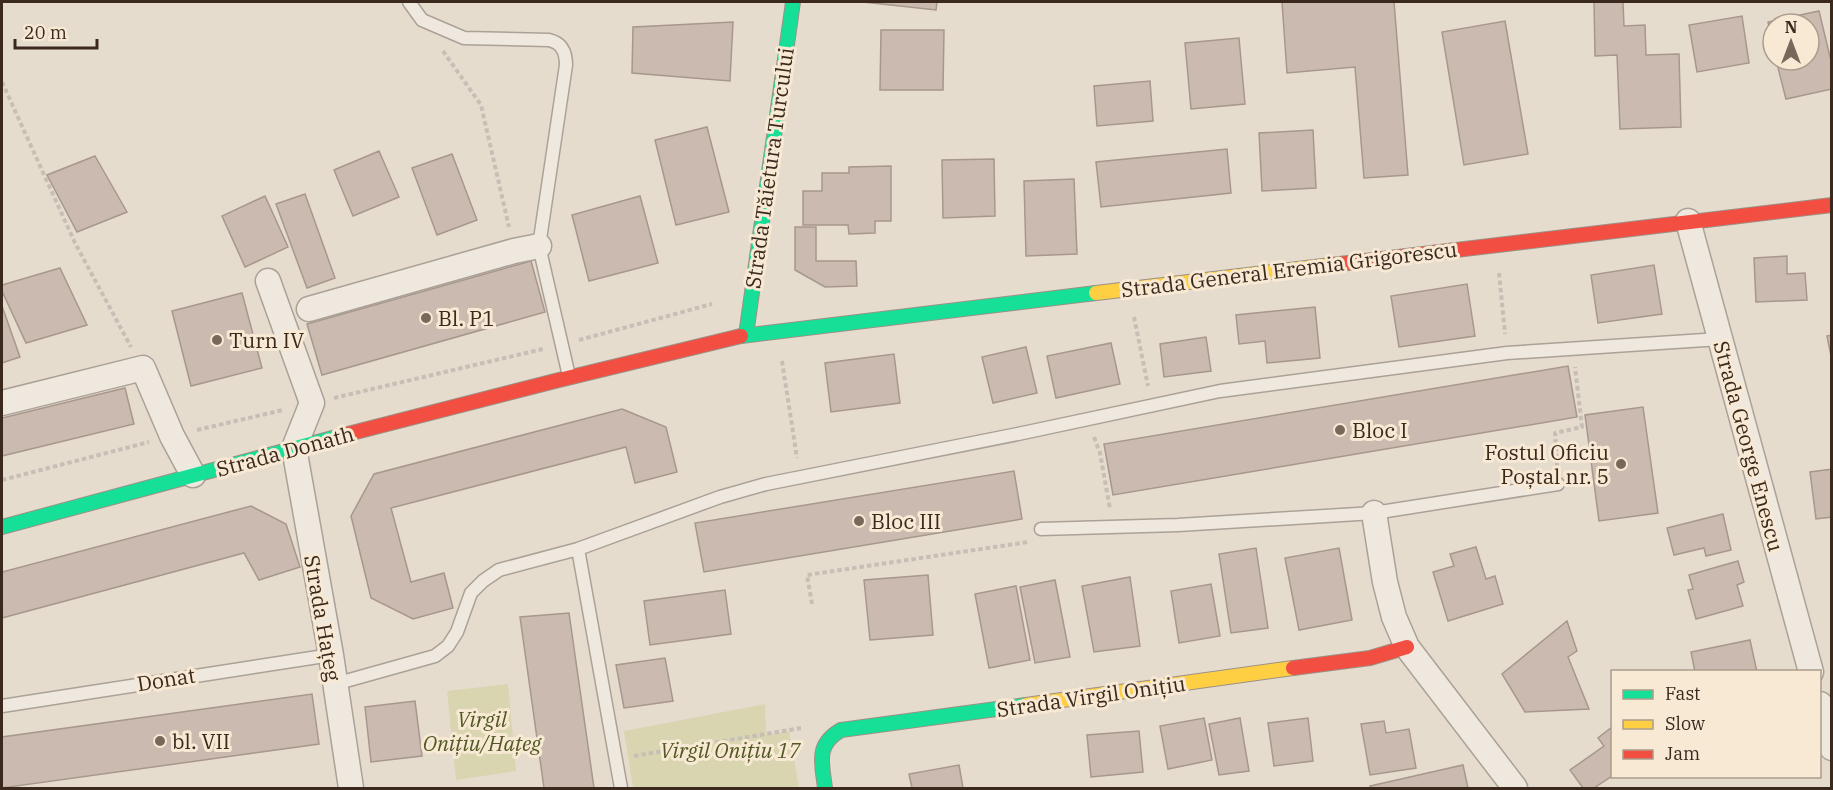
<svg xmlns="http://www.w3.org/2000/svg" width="1833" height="790" viewBox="0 0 1833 790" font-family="'IBM Plex Serif',serif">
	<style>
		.green { fill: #d9d5b0 }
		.building { fill: #cabaaf; stroke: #a7978d; stroke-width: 1.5 }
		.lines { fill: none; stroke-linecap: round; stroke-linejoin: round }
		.lane-casing { stroke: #aba196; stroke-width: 15 }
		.street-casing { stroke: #aba196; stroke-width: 27 }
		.fast-casing { stroke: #9b9186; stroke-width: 16 }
		.slow-casing { stroke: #9b9186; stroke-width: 16 }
		.jam-casing { stroke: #9b9186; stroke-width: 16 }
		.path { stroke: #c7bfb6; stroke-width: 4; stroke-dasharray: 4.5 3; stroke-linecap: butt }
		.lane { stroke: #eee8df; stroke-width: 12 }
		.street { stroke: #eee8df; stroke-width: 24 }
		.fast { stroke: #16e098; stroke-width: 14 }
		.slow { stroke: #ffcf43; stroke-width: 14 }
		.jam { stroke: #f24e42; stroke-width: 14 }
		.poi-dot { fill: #77685c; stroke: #f7e9d3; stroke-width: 2 }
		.labels { text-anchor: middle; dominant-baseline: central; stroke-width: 6; stroke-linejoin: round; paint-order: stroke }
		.street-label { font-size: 21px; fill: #3b291e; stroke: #f7e9d3 }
		.poi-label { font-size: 21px; fill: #3b291e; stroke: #f7e9d3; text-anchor: start }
		.park-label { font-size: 21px; font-style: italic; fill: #515823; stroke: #f7e9d3 }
	</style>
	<rect width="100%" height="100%" fill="#e6dcce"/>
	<path class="green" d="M508 684 516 771 456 780 447 691Z
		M765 704 766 735 789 731 799 788H633L624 731Z"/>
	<path class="building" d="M863 2H937L936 10Z
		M1282 2H1394L1408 175 1364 178 1355 67 1287 73Z
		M1594 2H1623L1624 26 1645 25 1646 55 1679 54 1681 127 1620 129 1617 55 1595 56Z
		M1819 11 1832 65V89L1786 99 1776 60H1809V24H1773V45L1768 22Z
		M1742 16 1749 63 1697 72 1689 25Z
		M1505 21 1528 154 1464 165 1442 32Z
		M733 22 730 81 632 73 633 27Z
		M881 30H944L943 90H880Z
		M1239 38 1245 104 1191 109 1185 43Z
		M1150 81 1153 121 1097 126 1094 86Z
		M707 127 729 212 676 225 655 140Z
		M1313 130 1316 188 1262 191 1259 133Z
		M1227 149 1231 193 1101 207 1096 162Z
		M379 151 399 197 353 216 334 170Z
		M452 154 477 220 437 235 412 168Z
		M95 156 127 212 77 232 47 175Z
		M994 159 995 216 943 218 942 160Z
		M891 166V221H875V233L849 234 848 225H803V191H822V173H849V167Z
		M1074 179 1077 254 1026 256 1024 181Z
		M305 194 335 278 307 288 276 204Z
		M265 196 288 247 245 267 222 216Z
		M640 196 658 263 589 281 572 215Z
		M795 227H816V261H856L857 286 825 287 795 270Z
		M1787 256V274L1805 273 1807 300 1756 302 1754 258Z
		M531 261 545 312 322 375 307 324Z
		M1654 265 1662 314 1598 323 1591 275Z
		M60 268 87 325 26 343 2 291V285Z
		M1467 284 1475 336 1399 347 1391 296Z
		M242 293 262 368 191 386 172 311Z
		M2 306 20 357 2 363Z
		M1315 307 1320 358 1267 363 1265 341 1239 344 1236 315Z
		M1832 335V361L1827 336Z
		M1206 337 1211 371 1164 377 1160 344Z
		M1111 343 1120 384 1056 398 1047 356Z
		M1026 347 1037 393 993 403 982 357Z
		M894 354 900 403 831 412 825 363Z
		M1568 366 1577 417 1113 495 1104 444Z
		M125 388 134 424 2 456V418Z
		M1643 407 1658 513 1599 521 1585 415Z
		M622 409 666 427 677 472 635 483 626 447 391 508 411 582 444 573 453 608 413 619 371 598 351 516 374 474Z
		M1832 469V517L1816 519 1810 472Z
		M1014 471 1022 519 704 572 695 523Z
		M251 506 286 524 300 567 259 580 244 553 2 618V572Z
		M1723 514 1731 550 1706 556 1704 548 1674 555 1667 528Z
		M1476 547 1486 579 1495 576 1503 604 1448 621 1433 572 1454 566 1450 554Z
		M1256 548 1268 628 1231 633 1219 554Z
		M1339 548 1352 620 1299 630 1285 558Z
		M1738 561 1744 582 1737 585 1743 606 1696 619 1688 590 1693 589 1689 575Z
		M928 575 933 635 870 640 864 580Z
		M1130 577 1140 646 1094 652 1082 586Z
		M1055 580 1070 657 1035 663 1020 587Z
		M1211 584 1220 636 1179 643 1171 591Z
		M1016 586 1030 660 989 668 975 594Z
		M725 590 731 634 650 645 644 601Z
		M569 613 594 788H544L520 617Z
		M1567 621 1577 651 1568 657 1589 709 1525 712 1502 674Z
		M1750 640 1757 672H1695L1691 652Z
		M665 658 673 701 624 708 616 665Z
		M312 694 319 744 2 788V737Z
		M415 701 422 756 371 762 365 707Z
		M1204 718 1212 760 1168 769 1160 726Z
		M1240 718 1249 771 1219 775 1209 724Z
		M1308 718 1313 761 1274 766 1268 723Z
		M1384 721 1386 733 1409 729 1416 768 1370 775 1361 724Z
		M1612 727V776L1594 788H1583L1570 770 1604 746 1598 738Z
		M1139 731 1143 772 1091 777 1087 735Z
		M959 765 963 788H912L909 774Z
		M1463 765 1468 788H1371L1370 786Z"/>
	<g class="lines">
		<defs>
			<path id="lane" d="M409 2 422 20 464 38 549 40C562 43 566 52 566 65L539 246 569 376
				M1041 529 1178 525 1374 513 1558 484
				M578 549 621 788
				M335 684 435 656 448 646 457 632 471 593 483 581 499 570 578 549 720 497 766 484 1018 434 1220 391 1507 353 1720 339
				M2 706 331 655"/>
			<path id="street" d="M1688 221 1811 672
				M268 281 312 403 294 448 331 655 351 788
				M309 309 514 251 539 246
				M2 403 143 368 172 436 193 475
				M1374 513 1385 582 1394 617 1407 647 1515 788
				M1820 704 1832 748"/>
			<path id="fast" d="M746 335 793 2
				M741 336 1096 293
				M2 527 340 436
				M825 788C822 763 815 745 841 730L1026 705"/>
			<path id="slow" d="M1096 293 1331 265
				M1026 705 1293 668"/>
			<path id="jam" d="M1331 265 1832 205
				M340 436 559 380 741 336
				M1293 668 1370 658 1407 647"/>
		</defs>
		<use href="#lane" class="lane-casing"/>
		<use href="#street" class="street-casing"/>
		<use href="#fast" class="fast-casing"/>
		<use href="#slow" class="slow-casing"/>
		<use href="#jam" class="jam-casing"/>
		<path class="path" d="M443 51 481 105 509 227
			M2 82 75 243 131 347
			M1499 273 1505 334
			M1134 317 1148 386
			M579 340 712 304
			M782 361 797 458
			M334 398 543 349
			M197 430 283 410
			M1094 437 1100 453 1110 509
			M1557 466 1555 433 1582 427 1575 367
			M2 480 149 442
			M812 604 807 575 1028 542
			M634 756 801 728"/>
		<use href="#lane" class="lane"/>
		<use href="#street" class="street"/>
		<use href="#fast" class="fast"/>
		<use href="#slow" class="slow"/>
		<use href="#jam" class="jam"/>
	</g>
	<g class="poi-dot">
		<circle cx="426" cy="318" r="6"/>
		<circle cx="217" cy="340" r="6"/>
		<circle cx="1340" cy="430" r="6"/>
		<circle cx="1621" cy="464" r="6"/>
		<circle cx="859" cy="521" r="6"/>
		<circle cx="160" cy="741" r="6"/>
	</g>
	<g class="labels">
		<g class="street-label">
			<text transform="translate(769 168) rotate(-82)">Strada Tăietura Turcului</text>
			<text transform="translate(1289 269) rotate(-7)">Strada General Eremia Grigorescu</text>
			<text transform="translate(1749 446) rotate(75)">Strada George Enescu</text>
			<text transform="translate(285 451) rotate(-15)">Strada Donath</text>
			<text transform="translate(323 618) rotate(80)">Strada Hațeg</text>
			<text transform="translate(166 679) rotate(-9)">Donat</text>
			<text transform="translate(1091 696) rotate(-8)">Strada Virgil Onițiu</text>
		</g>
		<g class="poi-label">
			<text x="438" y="318">Bl. P1</text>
			<text x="229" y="340">Turn IV</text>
			<text x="1352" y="430">Bloc I</text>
			<text x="1609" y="452" text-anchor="end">Fostul Oficiu<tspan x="1609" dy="24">Poștal nr. 5</tspan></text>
			<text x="871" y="521">Bloc III</text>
			<text x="172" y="741">bl. VII</text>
		</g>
		<g class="park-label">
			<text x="482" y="719">Virgil<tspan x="482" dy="24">Onițiu/Hațeg</tspan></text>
			<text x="730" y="750">Virgil Onițiu 17</text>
		</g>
	</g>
	<rect width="1833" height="790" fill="none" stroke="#3b291e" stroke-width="6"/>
	<rect x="1611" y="670" width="210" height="108" fill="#f7e9d3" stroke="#ac9c8b" stroke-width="1.5"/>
	<rect x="1623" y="690" width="30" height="9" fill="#16e098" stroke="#ac9c8b" stroke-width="1.5"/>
	<text x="1665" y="700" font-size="18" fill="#3b291e">Fast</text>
	<rect x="1623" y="720" width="30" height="9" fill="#ffcf43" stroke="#ac9c8b" stroke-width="1.5"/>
	<text x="1665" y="730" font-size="18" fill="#3b291e">Slow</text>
	<rect x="1623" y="750" width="30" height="9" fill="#f24e42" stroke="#ac9c8b" stroke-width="1.5"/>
	<text x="1665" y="760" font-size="18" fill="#3b291e">Jam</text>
	<g transform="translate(1791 42)"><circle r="28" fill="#f7e9d3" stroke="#ac9c8b" stroke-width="1.5"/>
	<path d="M0-4.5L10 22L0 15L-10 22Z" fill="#77685c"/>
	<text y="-9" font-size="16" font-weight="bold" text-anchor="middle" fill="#3b291e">N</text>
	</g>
	<path d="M15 39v9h82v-9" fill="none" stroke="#3b291e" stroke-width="3"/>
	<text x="24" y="39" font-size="18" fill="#3b291e" stroke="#f7e9d3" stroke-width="4.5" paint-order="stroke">20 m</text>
</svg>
